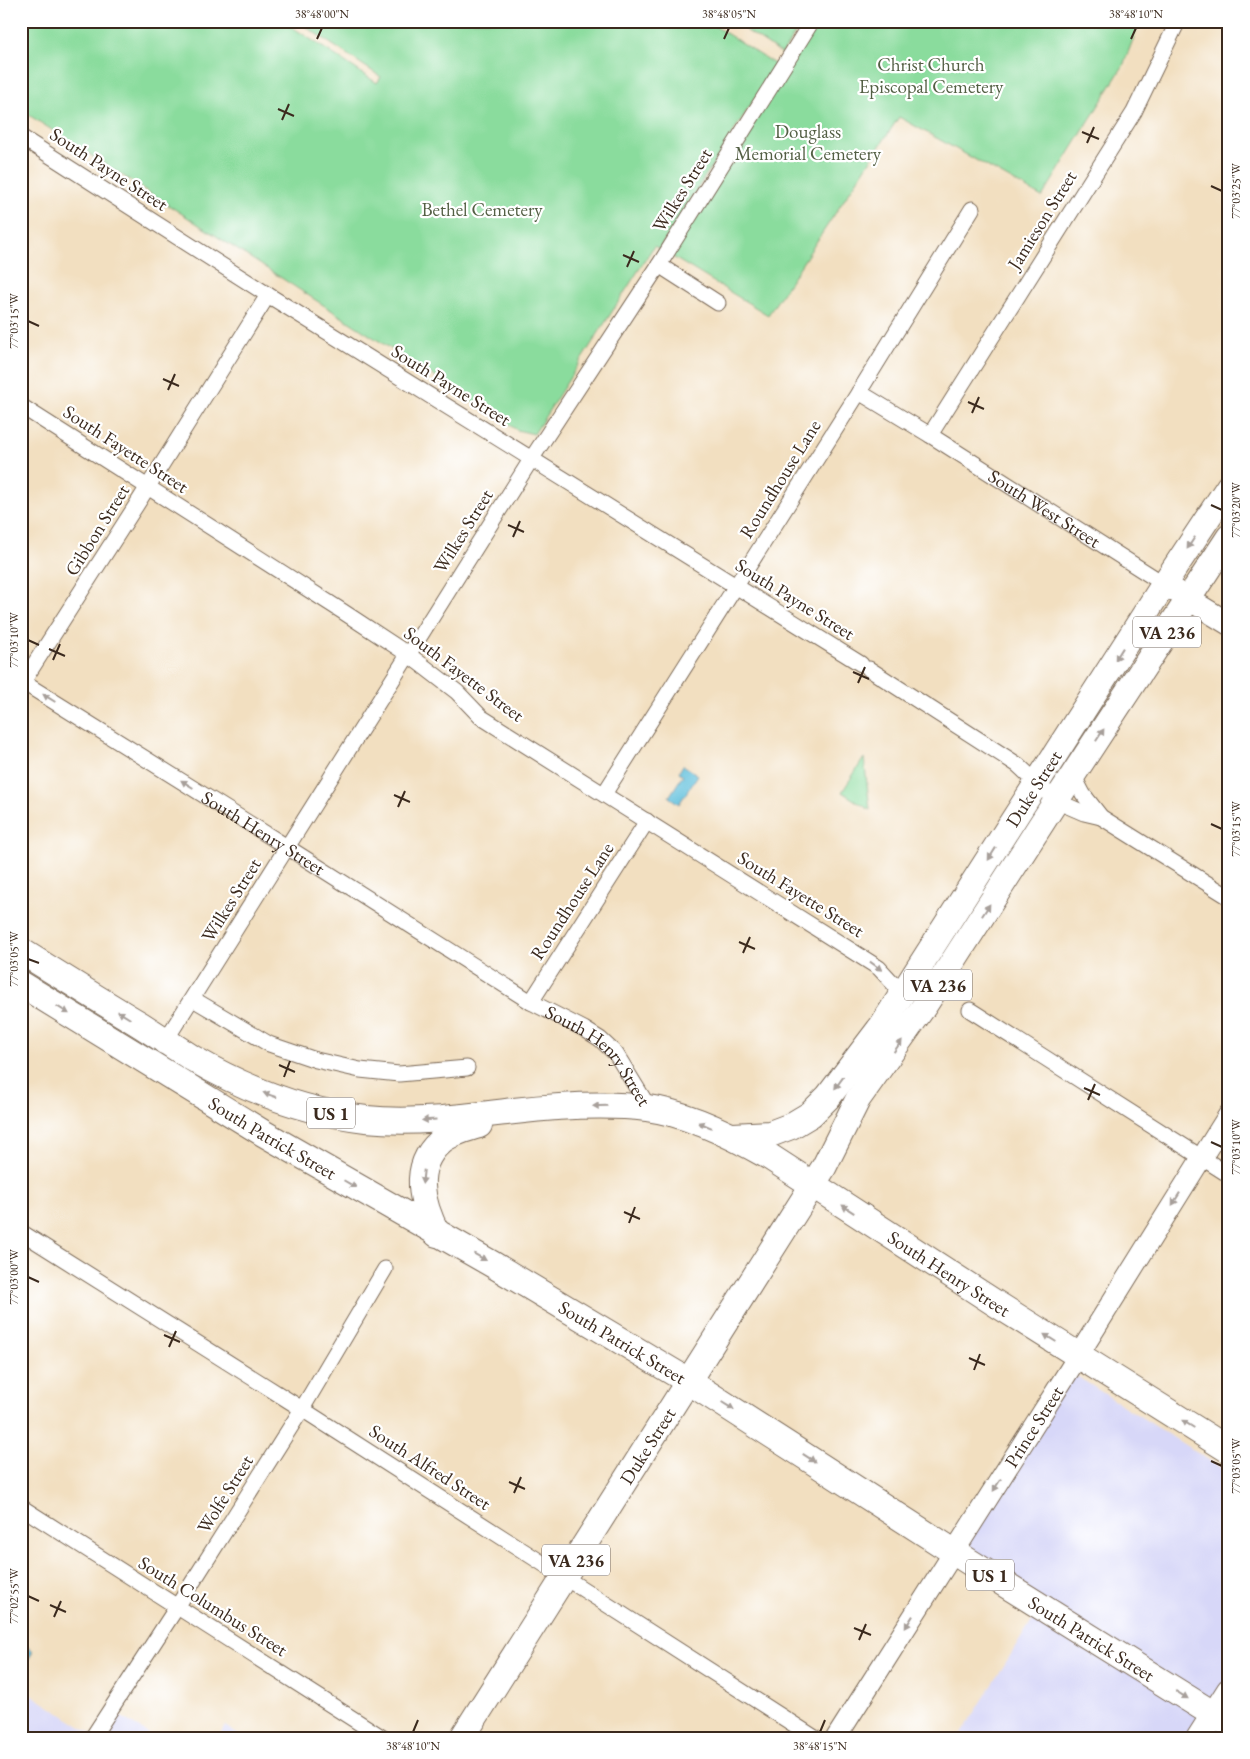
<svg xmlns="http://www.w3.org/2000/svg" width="1250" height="1759" viewBox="0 0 1250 1759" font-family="'EB Garamond',serif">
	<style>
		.built { fill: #d7d7f8 }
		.green { fill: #8adc9d; stroke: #62835e }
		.water { fill: #5ebfdc; stroke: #4c747d }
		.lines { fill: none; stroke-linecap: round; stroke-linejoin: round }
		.minor-casing { stroke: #7b6957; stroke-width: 17 }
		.tertiary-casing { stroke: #7b6957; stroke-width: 22 }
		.secondary-casing { stroke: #7b6957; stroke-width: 24 }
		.primary-casing { stroke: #7b6957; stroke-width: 27 }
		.trunk-casing { stroke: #7b6957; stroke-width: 28 }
		.minor { stroke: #fff; stroke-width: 15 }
		.tertiary { stroke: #fff; stroke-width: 20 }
		.secondary { stroke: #fff; stroke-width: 22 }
		.primary { stroke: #fff; stroke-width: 25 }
		.trunk { stroke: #fff; stroke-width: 26 }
		.oneway { fill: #a79f9a }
		.ticks { fill: none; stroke: #3b2a1e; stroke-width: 2 }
		.labels { text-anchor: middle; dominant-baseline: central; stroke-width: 4.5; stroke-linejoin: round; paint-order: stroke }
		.shield { fill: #fff; stroke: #766a62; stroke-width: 1 }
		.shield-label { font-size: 18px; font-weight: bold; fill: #3b2a1e }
		.park-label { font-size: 19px; fill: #535f44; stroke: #fff }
		.street-label { font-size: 19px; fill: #3b2a1e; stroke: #fff }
		.neatline { fill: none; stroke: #3b2a1e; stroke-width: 2 }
		.ticks-label { font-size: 12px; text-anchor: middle; fill: #3b2a1e }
	</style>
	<rect width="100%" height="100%" fill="#fff"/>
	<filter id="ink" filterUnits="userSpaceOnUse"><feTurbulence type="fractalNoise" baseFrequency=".02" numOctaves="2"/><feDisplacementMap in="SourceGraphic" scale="10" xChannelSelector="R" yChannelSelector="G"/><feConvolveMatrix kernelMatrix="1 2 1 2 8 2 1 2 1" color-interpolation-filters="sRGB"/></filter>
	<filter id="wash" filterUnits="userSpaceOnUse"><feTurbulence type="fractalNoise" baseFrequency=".0096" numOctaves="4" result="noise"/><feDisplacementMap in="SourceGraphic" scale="20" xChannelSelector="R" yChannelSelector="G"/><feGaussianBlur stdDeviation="1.12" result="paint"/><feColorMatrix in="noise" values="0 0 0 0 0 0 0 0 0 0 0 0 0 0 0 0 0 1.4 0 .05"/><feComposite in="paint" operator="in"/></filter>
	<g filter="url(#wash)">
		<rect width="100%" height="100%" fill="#f2dfc0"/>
		<path class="built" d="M1067 1370 1229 1473V1738H959L1041 1606 953 1551Z
			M21 1688 95 1736 112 1711 155 1738H21Z
			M225 1726 243 1738H218Z"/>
		<path class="green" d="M21 21H283L377 83 381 77 297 21H707L776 65 659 249 654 246 534 434 517 430 21 110Z
			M732 21H803L782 54Z
			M812 21H1140L1123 66 1042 197 899 117 768 315 666 253Z
			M864 758 870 810 842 792Z"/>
		<path class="water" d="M683 765 698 775 679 804 669 797 683 775 679 772Z
			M21 1644C30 1650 37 1646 28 1660H24L21 1659Z"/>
	</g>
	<g filter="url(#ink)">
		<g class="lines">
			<defs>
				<g id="minor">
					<path d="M21 137 268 295 861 664"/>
					<path d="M659 265 718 303"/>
					<path id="s1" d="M859 392 930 435 1164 584"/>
					<path d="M21 406 342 611 409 655 457 692 481 717 879 968 903 994"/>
					<path d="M930 435 1134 112 1178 21"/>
					<path d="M869 669 1018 765 1056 801 1084 813 1101 817"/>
					<path id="s2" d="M21 681 287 847 531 1002 584 1029 600 1039 616 1054 649 1108"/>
					<path d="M21 685 137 504 268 295"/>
					<path d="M1073 775 1083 794 1101 817 1229 897"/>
					<path d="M604 794 859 392 972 209"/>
					<path d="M193 999 269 1044 316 1060 360 1070 399 1074 467 1068"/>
					<path d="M531 1002 647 821"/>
					<path d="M970 1010 1229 1175"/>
					<path d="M162 1046 532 458 659 265 812 21"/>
					<path d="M21 1232 302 1409 815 1738"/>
					<path d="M21 1507 383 1738"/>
					<path d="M92 1738 177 1607 302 1409 385 1269"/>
				</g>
				<g id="tertiary">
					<path id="s3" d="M836 1738 1068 1372 1229 1114"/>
				</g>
				<path id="secondary" d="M1164 584 1229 624"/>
				<g id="primary">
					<path id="s4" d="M872 1048 879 1030 1164 584 1229 486"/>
					<path id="s5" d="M462 1738 824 1167 858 1099 925 1005 1056 801 1229 537"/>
					<path d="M1199 1738 1229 1691"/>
				</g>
				<g id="trunk">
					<path id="s6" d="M21 951C61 976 101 1001 141 1025 158 1036 175 1047 192 1058 245 1089 305 1112 366 1119 416 1124 465 1117 514 1111 558 1106 604 1103 647 1108 688 1113 735 1137 770 1157L995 1303 1229 1450"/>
					<path id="s7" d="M21 984 263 1133 492 1264 688 1381 968 1561 1229 1724"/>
					<path d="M733 1136 770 1134 791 1126 811 1114 828 1097 879 1030"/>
					<path d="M437 1234C422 1204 411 1168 440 1142 450 1133 466 1129 479 1125"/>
				</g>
			</defs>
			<use href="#minor" class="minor-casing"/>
			<use href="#tertiary" class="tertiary-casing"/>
			<use href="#secondary" class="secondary-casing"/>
			<use href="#primary" class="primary-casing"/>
			<use href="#trunk" class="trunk-casing"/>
			<use href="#minor" class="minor"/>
			<use href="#tertiary" class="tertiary"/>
			<use href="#secondary" class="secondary"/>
			<use href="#primary" class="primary"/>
			<use href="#trunk" class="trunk"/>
		</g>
		<defs><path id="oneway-solid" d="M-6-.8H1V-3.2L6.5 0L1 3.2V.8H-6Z" transform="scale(1.25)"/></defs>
		<g class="oneway">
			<use href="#oneway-solid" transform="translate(1191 543) rotate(123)"/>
			<use href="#oneway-solid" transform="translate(1119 654) rotate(122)"/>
			<use href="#oneway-solid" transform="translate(49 698) rotate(-148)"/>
			<use href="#oneway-solid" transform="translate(1100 735) rotate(-57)"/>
			<use href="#oneway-solid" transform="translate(187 784) rotate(-148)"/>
			<use href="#oneway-solid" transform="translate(992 854) rotate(122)"/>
			<use href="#oneway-solid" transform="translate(986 910) rotate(-57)"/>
			<use href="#oneway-solid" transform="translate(876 966) rotate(36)"/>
			<use href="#oneway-solid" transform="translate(63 1010) rotate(32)"/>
			<use href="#oneway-solid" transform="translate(124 1015) rotate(-148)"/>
			<use href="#oneway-solid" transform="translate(898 1046) rotate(-55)"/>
			<use href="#oneway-solid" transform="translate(839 1083) rotate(126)"/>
			<use href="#oneway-solid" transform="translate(270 1095) rotate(-161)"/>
			<use href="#oneway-solid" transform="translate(600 1106) rotate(179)"/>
			<use href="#oneway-solid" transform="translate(429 1120) rotate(177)"/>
			<use href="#oneway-solid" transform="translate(705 1125) rotate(-157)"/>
			<use href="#oneway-solid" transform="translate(423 1177) rotate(96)"/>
			<use href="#oneway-solid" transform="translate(350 1184) rotate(30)"/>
			<use href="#oneway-solid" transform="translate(1176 1199) rotate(122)"/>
			<use href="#oneway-solid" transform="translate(848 1209) rotate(-147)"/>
			<use href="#oneway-solid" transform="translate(480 1257) rotate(29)"/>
			<use href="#oneway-solid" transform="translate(1050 1338) rotate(-148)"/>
			<use href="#oneway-solid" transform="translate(728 1406) rotate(32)"/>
			<use href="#oneway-solid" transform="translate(1188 1424) rotate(-148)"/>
			<use href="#oneway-solid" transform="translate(809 1458) rotate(33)"/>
			<use href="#oneway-solid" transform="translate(997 1485) rotate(122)"/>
			<use href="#oneway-solid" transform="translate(909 1622) rotate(122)"/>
			<use href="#oneway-solid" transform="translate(1182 1695) rotate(32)"/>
		</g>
	</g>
	<path class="ticks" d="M317 39 322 28M724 39 729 28M1131 39 1136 28M278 109 294 116M282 120 289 104M1082 132 1099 139M1087 143 1094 127M1211 186 1222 191M623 255 639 262M627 267 634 251M28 321 39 326M163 379 179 386M168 390 175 374M968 402 984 409M972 413 979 397M1211 505 1222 510M508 525 524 532M513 537 520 521M28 640 39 645M49 649 65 656M53 660 60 644M853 672 869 679M858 683 865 667M394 795 410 802M398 807 405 791M1211 824 1222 829M739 942 755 949M743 953 750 937M28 959 39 963M279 1065 295 1072M284 1077 290 1061M1084 1088 1100 1095M1088 1100 1095 1084M1211 1142 1222 1147M624 1212 640 1219M629 1223 635 1207M28 1277 39 1282M164 1335 180 1342M169 1347 176 1331M969 1358 985 1365M974 1370 980 1354M1211 1461 1222 1466M509 1482 525 1489M514 1493 521 1477M28 1596 39 1601M50 1605 66 1612M54 1617 61 1601M854 1628 871 1635M859 1640 866 1624M413 1732 418 1720M820 1732 825 1720"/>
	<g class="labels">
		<g class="shield">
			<rect x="1133" y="616.5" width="68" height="31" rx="4"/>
			<rect x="904" y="969.5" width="68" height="31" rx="4"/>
			<rect x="307" y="1097.5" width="48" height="31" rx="4"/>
			<rect x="542" y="1544.5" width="68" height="31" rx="4"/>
			<rect x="966" y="1559.5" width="48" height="31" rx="4"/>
		</g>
		<g class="shield-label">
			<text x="1167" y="632">VA 236</text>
			<text x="938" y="985">VA 236</text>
			<text x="331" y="1113">US 1</text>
			<text x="576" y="1560">VA 236</text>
			<text x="990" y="1575">US 1</text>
		</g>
		<g class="park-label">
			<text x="931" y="64">Christ Church<tspan x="931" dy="22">Episcopal Cemetery</tspan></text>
			<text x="808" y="131">Douglass<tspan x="808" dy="22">Memorial Cemetery</tspan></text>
			<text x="482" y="209">Bethel Cemetery</text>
		</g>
		<g class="street-label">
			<text transform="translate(109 169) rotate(33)">South Payne Street</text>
			<text transform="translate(682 190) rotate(-58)">Wilkes Street</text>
			<text transform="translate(1042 220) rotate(-58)">Jamieson Street</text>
			<text transform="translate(451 385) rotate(32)">South Payne Street</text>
			<text transform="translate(126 449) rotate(33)">South Fayette Street</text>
			<text transform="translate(780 479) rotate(-58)">Roundhouse Lane</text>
			<text stroke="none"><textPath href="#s1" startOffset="219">South West Street</textPath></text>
			<text transform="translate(97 530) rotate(-58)">Gibbon Street</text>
			<text transform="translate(463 531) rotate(-58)">Wilkes Street</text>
			<text transform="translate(795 599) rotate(32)">South Payne Street</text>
			<text transform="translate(464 674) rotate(37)">South Fayette Street</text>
			<text stroke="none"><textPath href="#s4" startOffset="306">Duke Street</textPath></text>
			<text stroke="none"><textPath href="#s2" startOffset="286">South Henry Street</textPath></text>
			<text transform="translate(801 894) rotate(32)">South Fayette Street</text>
			<text transform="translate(231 900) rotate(-58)">Wilkes Street</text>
			<text transform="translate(572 901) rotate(-57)">Roundhouse Lane</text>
			<text stroke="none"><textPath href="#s2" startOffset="691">South Henry Street</textPath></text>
			<text stroke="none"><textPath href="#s7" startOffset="295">South Patrick Street</textPath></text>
			<text stroke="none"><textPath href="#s6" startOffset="1016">South Henry Street</textPath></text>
			<text stroke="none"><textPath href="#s7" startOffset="700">South Patrick Street</textPath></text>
			<text stroke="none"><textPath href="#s3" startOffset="369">Prince Street</textPath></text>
			<text stroke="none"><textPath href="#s5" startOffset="346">Duke Street</textPath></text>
			<text transform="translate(430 1467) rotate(33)">South Alfred Street</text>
			<text transform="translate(225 1494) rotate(-58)">Wolfe Street</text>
			<text transform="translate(213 1606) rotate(32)">South Columbus Street</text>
			<text stroke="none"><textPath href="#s7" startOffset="1255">South Patrick Street</textPath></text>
		</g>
	</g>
	<rect width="1250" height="1759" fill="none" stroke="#fff" stroke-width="55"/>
	<rect x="28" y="28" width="1194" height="1704" class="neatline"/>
	<g class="ticks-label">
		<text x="322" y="18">38°48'00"N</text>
		<text x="729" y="18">38°48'05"N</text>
		<text x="1136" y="18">38°48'10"N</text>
		<text transform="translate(1236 191) rotate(-90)" y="4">77°03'25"W</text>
		<text transform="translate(14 321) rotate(-90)" y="4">77°03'15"W</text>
		<text transform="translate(1236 510) rotate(-90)" y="4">77°03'20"W</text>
		<text transform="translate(14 640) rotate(-90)" y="4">77°03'10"W</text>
		<text transform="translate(1236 829) rotate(-90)" y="4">77°03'15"W</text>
		<text transform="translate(14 959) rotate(-90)" y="4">77°03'05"W</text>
		<text transform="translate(1236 1147) rotate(-90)" y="4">77°03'10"W</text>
		<text transform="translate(14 1277) rotate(-90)" y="4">77°03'00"W</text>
		<text transform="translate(1236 1466) rotate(-90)" y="4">77°03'05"W</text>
		<text transform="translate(14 1596) rotate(-90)" y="4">77°02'55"W</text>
		<text x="413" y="1750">38°48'10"N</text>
		<text x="820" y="1750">38°48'15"N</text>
	</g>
</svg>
